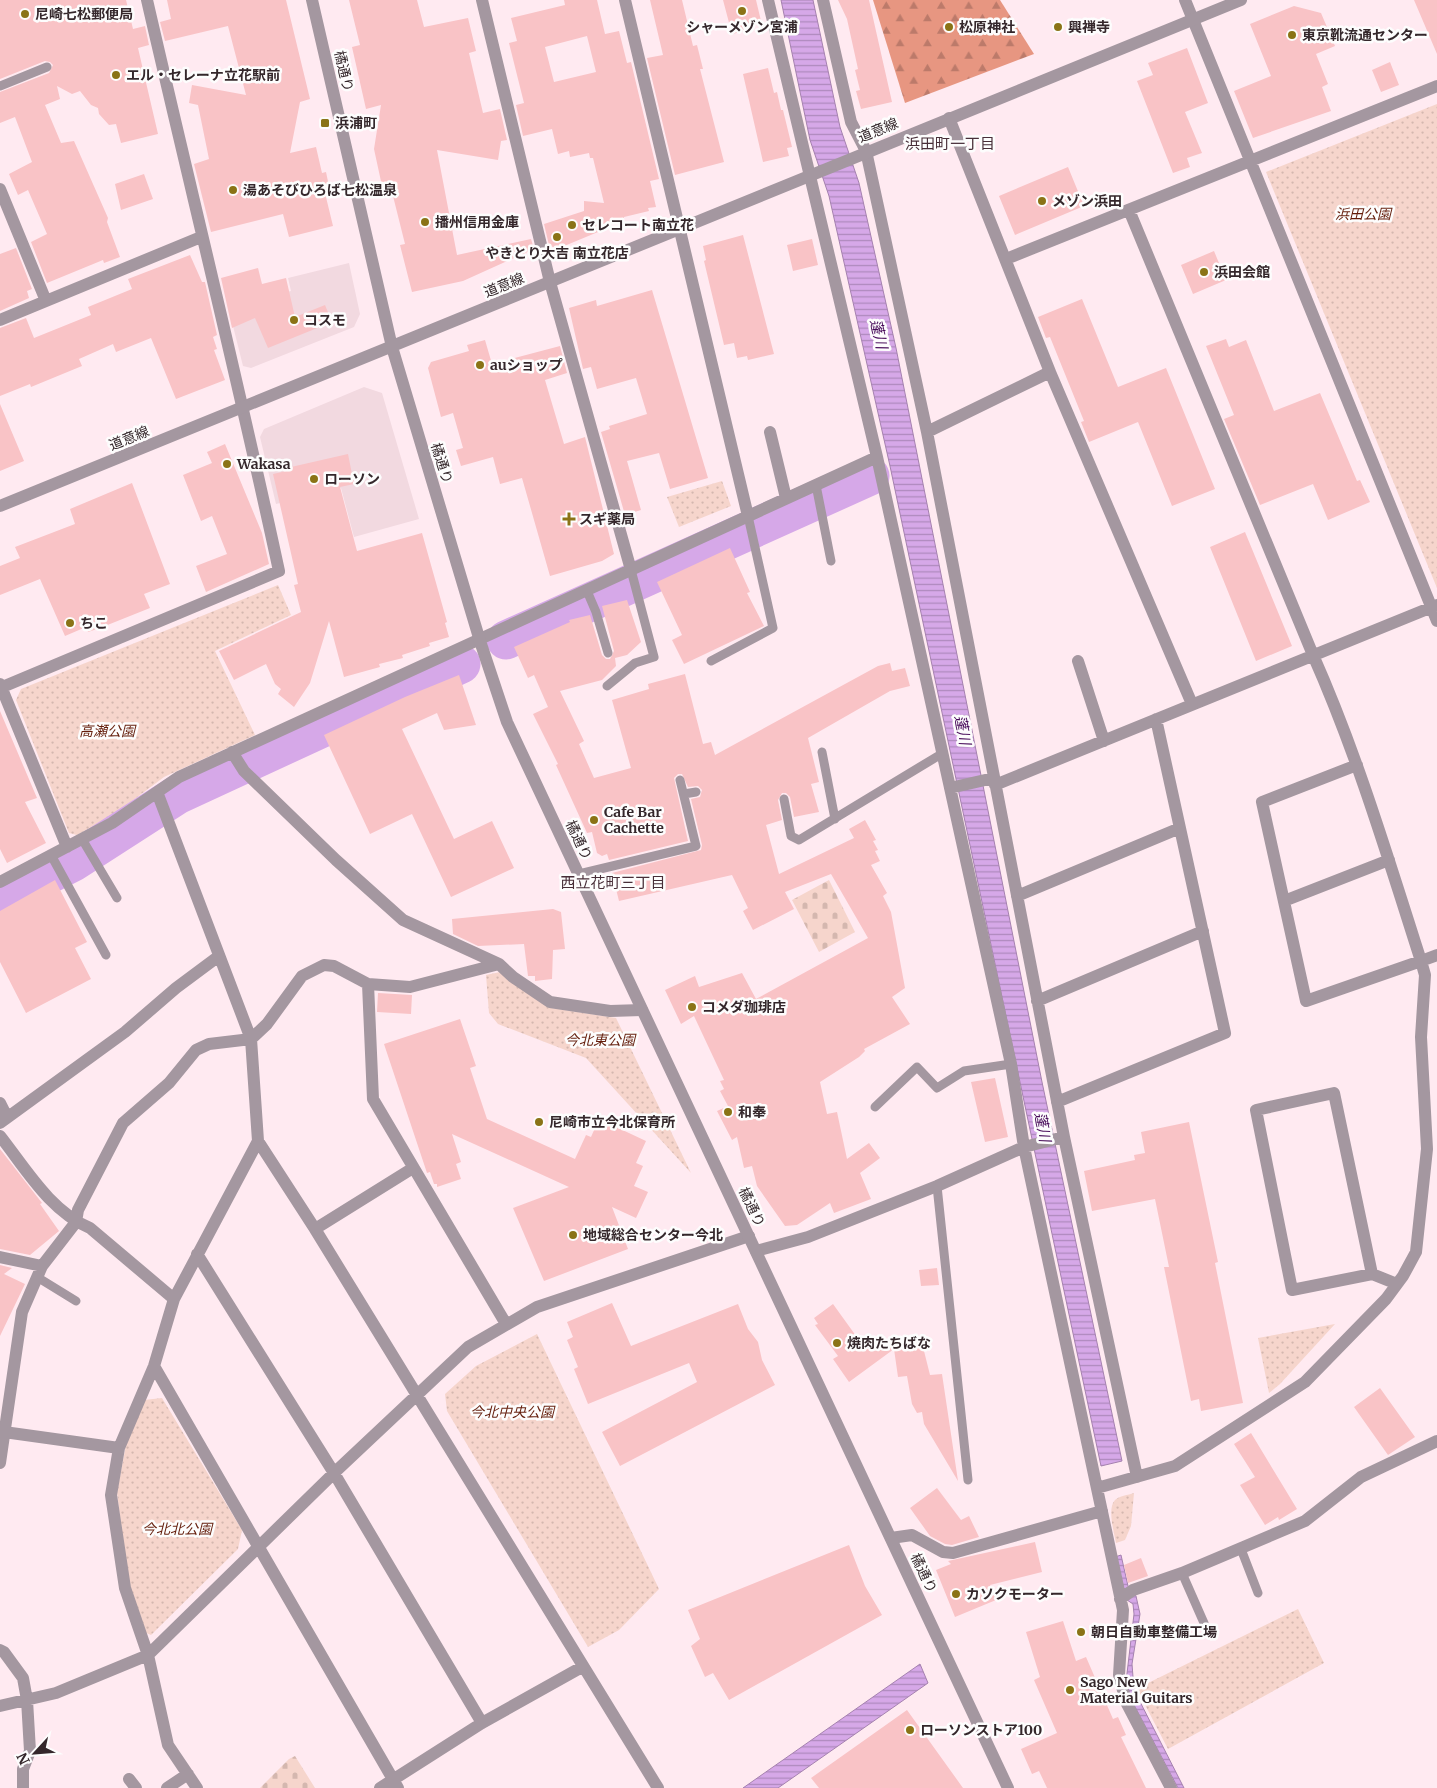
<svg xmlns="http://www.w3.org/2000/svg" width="1437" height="1788" viewBox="0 0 1437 1788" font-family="Merriweather,'Noto Sans JP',serif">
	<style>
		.built { fill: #f2d9e0 }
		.forest { fill: url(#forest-firs) }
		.cemetery { fill: url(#cemetery-stones) }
		.park { fill: url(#park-dots) }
		.water { fill: url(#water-rules); stroke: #a581af }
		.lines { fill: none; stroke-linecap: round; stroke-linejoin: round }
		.river { stroke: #d6a8e8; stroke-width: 39 }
		.building { fill: #f9c3c6; fill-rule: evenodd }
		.service { stroke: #a497a0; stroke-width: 9 }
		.minor { stroke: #a497a0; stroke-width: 12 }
		.tertiary { stroke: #a497a0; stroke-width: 12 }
		.poi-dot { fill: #8a7316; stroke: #fdfdfd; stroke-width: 2 }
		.labels { text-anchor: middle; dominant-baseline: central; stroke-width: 5; stroke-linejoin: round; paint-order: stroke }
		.poi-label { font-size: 14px; font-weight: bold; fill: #34272b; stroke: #fdfdfd; text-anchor: start }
		.street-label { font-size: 14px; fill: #34272b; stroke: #fdfdfd }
		.park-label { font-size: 14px; font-style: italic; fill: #641d0b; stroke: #fdfdfd }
		.neighbourhood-label { font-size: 15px; fill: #482e38; stroke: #fdfdfd }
		.water-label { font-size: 15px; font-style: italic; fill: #480c5a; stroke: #fdfdfd }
	</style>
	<defs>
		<pattern id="forest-firs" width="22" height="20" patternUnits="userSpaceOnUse" patternTransform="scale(1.25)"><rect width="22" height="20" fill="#e79681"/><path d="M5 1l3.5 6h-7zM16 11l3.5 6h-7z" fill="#bc7a6a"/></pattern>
		<pattern id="cemetery-stones" width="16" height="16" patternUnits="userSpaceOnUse" patternTransform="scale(1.25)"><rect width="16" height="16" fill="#f6d5cc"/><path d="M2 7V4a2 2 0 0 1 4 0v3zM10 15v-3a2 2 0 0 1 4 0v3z" fill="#d4b7af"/></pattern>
		<pattern id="park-dots" width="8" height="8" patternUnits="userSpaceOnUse" patternTransform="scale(1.25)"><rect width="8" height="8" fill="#f6d5cc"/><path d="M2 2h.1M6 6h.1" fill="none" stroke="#d4b7af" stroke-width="1.8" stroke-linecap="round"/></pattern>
		<pattern id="water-rules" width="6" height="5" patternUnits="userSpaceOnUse" patternTransform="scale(1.25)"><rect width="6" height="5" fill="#d6a8e8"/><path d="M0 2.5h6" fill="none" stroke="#ae89bc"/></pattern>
	</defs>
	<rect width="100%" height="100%" fill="#ffeaf1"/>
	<path class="built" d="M349 263 360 314 354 327 251 368 243 366 228 306 291 291 288 278Z
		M364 387 382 393 419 519 354 537 341 488 276 504 260 437 264 429Z"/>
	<path class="forest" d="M873 0H1000L1034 54 905 103Z"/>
	<path class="cemetery" d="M829 880 855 932 819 952 792 900Z
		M295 1756 315 1788H260L289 1759Z"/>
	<path class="park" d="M1437 104V588L1266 172Z
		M722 481 731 506 679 527 667 497Z
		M278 585 291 615 215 651 255 735 164 777 116 813 77 835 69 833 16 700 21 689Z
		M500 972 552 1008 616 1018 691 1173 586 1058 498 1024 489 1013 486 975Z
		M1335 1324 1280 1384 1269 1393 1258 1338Z
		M537 1334 659 1589 619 1630 588 1647 447 1411 445 1394 476 1366Z
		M162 1398 242 1530 238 1549 151 1635 144 1632 128 1584 117 1492 126 1445 144 1400Z
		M1134 1493 1131 1526 1125 1540 1116 1543C1114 1532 1107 1508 1115 1500 1119 1496 1128 1495 1134 1493Z
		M1298 1609 1324 1663 1168 1749 1141 1697 1138 1688Z"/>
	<path class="water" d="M781 0H813L840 127 859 183 896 348 1042 1082 1122 1461 1101 1466 890 466 829 196 810 140Z
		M1121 1555 1128 1586 1136 1596 1140 1614 1132 1664 1134 1690 1184 1788H1178L1133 1703 1126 1682 1134 1614 1133 1604 1127 1600 1115 1557Z
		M920 1664 928 1683 778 1788H743Z"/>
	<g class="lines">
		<path class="river" d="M506 640 870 476
			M0 899 73 862 177 795 461 664"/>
	</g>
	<path class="building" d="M0 0H126L133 29 145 26 149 45 138 48 158 134 121 143 116 124 109 125 99 114 98 108 91 105 80 91 72 94 57 86 60 99 45 105 61 143 74 141 108 218 107 222 120 257 104 263 103 260 47 283 31 242 47 234 28 190 18 195 9 174 32 162 15 117 0 123V92L49 73 53 65 50 62 45 61 0 79Z
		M167 0H286L310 99 300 102 290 153 316 147 322 173 326 172 330 191 325 193 333 226 289 237 283 214 211 232 194 164 209 159 198 105 189 103 192 85 246 95 228 26 165 41 160 22 171 19Z
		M349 0H417L424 27 468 18 476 51 469 53 483 113 500 109 507 140 501 141 498 160 437 150 457 255 531 239 534 249 463 281 412 292 400 245 405 244 390 184 382 186 374 149 381 105 366 109 352 47 360 45Z
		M564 0H597L605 34 619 31 627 63 631 62 659 179 650 181 656 207 648 208 649 211 624 217V219L596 226 598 232 557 249 549 245 544 224 584 211V201L604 203 593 158H590L589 153 570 157 569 151 558 154 552 129 523 136 516 105 524 103 509 43 517 41 511 18 565 5ZM587 36 596 72 554 82 545 47Z
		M650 0H682L693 46 697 45 703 69H700L724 162 675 175 647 58 663 55Z
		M723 0H756L761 21 753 23 754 29 732 34Z
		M838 0H869L892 102 861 109 856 91 860 90 855 70 858 69 847 19Z
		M1414 0H1437V54Z
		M1294 6 1321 13 1335 46 1316 54 1328 84 1322 87 1331 111 1253 138 1234 91 1271 76 1250 24Z
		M1187 48 1208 103 1185 112 1202 153 1187 158 1190 167 1173 173 1137 81 1153 75 1148 63Z
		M1390 62 1399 85 1381 92 1372 70Z
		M768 68 774 93 777 92 781 110H783L792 147 787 148 789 156 763 162 743 74Z
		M1068 167 1084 206 1015 235 999 196Z
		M144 174 153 199 121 210 115 184Z
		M743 235 774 354 748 360 747 356 737 358 734 343 724 345 704 261 706 260 703 246Z
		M812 239 818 265 793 271 787 245Z
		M16 248 32 289 27 291 29 298 0 311V254Z
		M1214 251 1226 280 1193 294 1181 265Z
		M190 255 202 282H205L217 335 213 337 217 349 214 350 225 380 176 399 151 338 116 352 113 344 79 359 82 366 31 387 30 384 0 396V328L26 318 34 338 91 315 88 307 132 289 128 279Z
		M258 268 262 284 286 278 295 317 325 305 332 322 268 348 255 318 232 328 221 278Z
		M652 290 708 478 670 489 659 453 627 461 641 510 625 515 601 432 610 429 609 426 647 414 636 378 597 389 591 367 583 369 569 308 596 300 597 306Z
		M1082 299 1118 387 1166 368 1215 489 1172 506 1138 422 1089 442 1081 422 1084 421 1050 337 1046 338 1038 317Z
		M1226 339 1229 347 1246 340 1274 411 1320 393 1357 481 1360 480 1370 502 1328 520 1313 484 1260 505 1224 419 1234 415 1206 346Z
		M485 340 492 364 560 346 567 373 545 380 564 444 585 437 614 554 602 561 550 576 522 478 500 484 493 457 461 466 456 450 463 448 453 413 441 417 428 368 431 362 469 351 467 345Z
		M0 404 24 461 0 471Z
		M225 444 262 533 269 564 206 592 196 566 227 554 212 516 201 521 183 475 212 463 207 452Z
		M348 454 354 484 340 487 357 551 422 533 447 622 445 623 449 637 429 643 430 646 402 655 403 658 379 664 380 667 344 677 329 621 310 683 294 707 278 694 281 689 275 684 266 664 234 680 219 651 301 612 294 585 298 584 273 474 291 470V467Z
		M132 483 170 584 144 594 150 608 100 628 88 632 86 627 65 636 40 579 0 595V566L20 558 15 547 75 524 70 509Z
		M1245 532 1292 646 1256 661 1210 547Z
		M730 548 750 592 747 593 764 626 684 664 672 640 682 635 657 582Z
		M627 600 641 642 627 655 615 658 616 666 602 680 560 691 584 741 579 744 594 778 631 768 612 700 649 689 648 684 685 674 703 744 711 742 715 755 878 666 890 663 892 671 905 668 910 686 890 691 808 738 819 782 811 784 819 812 794 817 790 797 786 793H782L778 800 782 820 766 825 779 874 854 838 849 829 865 820 876 840 873 841 878 850 875 851 880 861 871 865 887 893 883 896 891 912 905 988 892 997 910 1024 864 1049 865 1051 859 1057 820 1082 827 1114 837 1112 847 1159 869 1143 880 1158 860 1173 871 1199 834 1213 830 1203 797 1225 785 1226 757 1186 752 1166 744 1168 737 1137 732 1140 717 1111 728 1106 720 1091 724 1089 720 1081 724 1080 694 1016 681 1024 665 990 695 976 699 987 742 973 756 999 868 938 831 874 785 892 794 909 753 930 743 911 748 908 732 875 619 901 612 873 701 850 702 845 691 799 700 797 702 790 698 786 688 787 682 774H678L674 778 688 841 609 860 607 854 602 856 597 853 592 832 587 833 556 765 558 764 533 714 548 707 534 675 528 678 514 647 570 622 569 620 590 615 602 655 606 659H610L614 651 602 606Z
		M459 675 476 725 444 730 437 713 402 729 454 839 492 821 514 868 451 897 412 814 370 834 324 735 405 697Z
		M0 711 37 798 25 802 46 843 7 863 0 849Z
		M55 880 87 942 75 948 91 979 26 1013 0 962V911Z
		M553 909 561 912 565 949 553 950 552 979 535 981V976H528L524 944 478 946 453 934 452 919Z
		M378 993 412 995 411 1014 377 1012Z
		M460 1019 476 1066 470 1068 487 1119 575 1159 586 1135 591 1137 599 1119 646 1141 636 1163 643 1166 634 1186 648 1192 636 1218 612 1207 628 1249 544 1281 513 1208 569 1187 452 1134 461 1162 456 1164 461 1179 437 1187V1184H434L430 1172 427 1173 384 1044Z
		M995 1078 1008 1137 985 1142 971 1082Z
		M1189 1122 1218 1262 1215 1263 1243 1403 1201 1411 1199 1399 1191 1401 1164 1267H1169L1155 1199 1092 1211 1084 1171 1135 1160 1134 1155 1145 1153 1141 1132Z
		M0 1149 42 1203 40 1204 59 1231 30 1255 0 1249Z
		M0 1265 12 1268 4 1274 25 1284 0 1336Z
		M937 1268 939 1285 921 1286 919 1270Z
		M612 1303 631 1346 738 1304 748 1329 758 1342 762 1360 775 1385 620 1466 602 1432 697 1382 689 1363 588 1404 574 1369 578 1367 567 1340 573 1337 567 1322Z
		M833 1304 864 1347 921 1339 930 1375 942 1374 958 1481 924 1424 922 1412 917 1413 912 1404 907 1376 898 1377 894 1349 849 1382 833 1359 838 1356 815 1325 818 1324 814 1318Z
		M1380 1388 1415 1437 1388 1455 1354 1407Z
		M1251 1433 1297 1509 1279 1520 1278 1517 1265 1525 1240 1485 1255 1477 1234 1444Z
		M937 1488 961 1520 969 1516 979 1537 952 1545 945 1544 930 1536 910 1508Z
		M1035 1542 1042 1572 990 1585 996 1600 955 1617 936 1570 951 1564 948 1561Z
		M849 1545 865 1586 882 1615 729 1700 713 1673 705 1677 691 1646 700 1639 688 1610Z
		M1141 1558 1148 1576 1128 1583 1124 1565Z
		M1063 1621 1076 1661 1086 1657 1113 1719 1118 1717 1126 1735 1121 1737 1146 1788H1047L1039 1771 1032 1774 1021 1749 1057 1733 1034 1680 1040 1677 1026 1632Z
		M907 1710 963 1788H819L811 1778Z"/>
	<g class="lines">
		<path class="service" d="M0 86 47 67
			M816 485 831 561
			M587 591 596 612 608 653
			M711 661 773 628 748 516
			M607 686 635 663 654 657 631 570
			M822 752 835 819
			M684 794 696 792
			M784 799 791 836 799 840 943 753
			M82 839 117 898
			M51 855 106 955
			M579 874 696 846 680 780
			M875 1107 917 1067 937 1088 964 1071 1011 1064
			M937 1186 968 1480
			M37 1277 76 1301
			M1241 1549 1258 1593
			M1182 1573 1204 1623"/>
		<path class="minor" d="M482 0 550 282 631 570
			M625 0 748 516
			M768 0 877 457 1011 1064 1024 1147 1123 1610 1119 1675 1126 1702 1171 1788
			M823 0 851 122 866 151 927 432 1064 1137 1137 1477
			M1185 0 1437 621
			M949 118 1050 372 1192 704
			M0 189 46 301
			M1129 210 1313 655C1357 754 1388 858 1421 961L1306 1001 1262 802 1357 765
			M1006 259 1437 86
			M0 320 201 237
			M770 432 786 498
			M927 432 1050 372
			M1078 661 1104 741
			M0 684 67 847
			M0 688 279 571C238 380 191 191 147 0
			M232 752 244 771 336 860 403 920 499 964 513 977 550 1002 610 1011 642 1010
			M995 785 1437 605
			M950 788 985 780H994
			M0 882 112 823 179 777 877 457
			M1017 896 1180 828
			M1284 901 1389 860
			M368 984 373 1099 506 1324
			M1037 1001 1203 931
			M1057 1102 1225 1033 1156 719
			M0 1103 7 1117
			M0 1123 125 1032 176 988 219 956
			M0 1136C26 1169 50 1211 90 1228L174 1299
			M258 1141 315 1229 658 1788
			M315 1229 413 1168
			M756 1251 808 1237 937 1186 1024 1147 1064 1137
			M197 1254 334 1473 482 1723
			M0 1257 42 1266
			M1372 1274 1334 1093 1256 1110 1292 1290 1372 1274 1397 1284
			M154 1366 398 1788
			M4 1432 119 1448
			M0 1463 22 1312 42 1266 76 1222 78 1210 123 1123 169 1083 196 1050 209 1044 251 1039 267 1024 302 976 324 965 334 966 368 984 410 987 499 964
			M1097 1488 1175 1466 1305 1382 1386 1299 1403 1276 1416 1252 1427 1149 1421 1037 1425 975 1421 961 1437 955
			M891 1538 912 1535 943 1552 953 1553 1102 1511
			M1120 1599 1133 1590 1182 1573 1305 1521 1361 1477 1437 1441
			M0 1650 4 1652 23 1678 27 1700 30 1751 23 1769V1788
			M0 1706 56 1693 148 1655 125 1588 111 1495 119 1448 154 1366 174 1299 258 1141 251 1039 157 792
			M129 1779 136 1788
			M167 1788 188 1774
			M197 1788 168 1745 148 1655 334 1473 468 1347 537 1307 749 1236
			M380 1788 482 1723 582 1667"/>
		<path class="tertiary" d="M312 0 392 347 480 641 507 722 1008 1788
			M0 506 1241 0"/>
	</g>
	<g class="poi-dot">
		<circle cx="742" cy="11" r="5"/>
		<circle cx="25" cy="14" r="5"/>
		<circle cx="949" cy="27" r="5"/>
		<circle cx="1058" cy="27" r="5"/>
		<circle cx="1292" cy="35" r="5"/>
		<circle cx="116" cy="75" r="5"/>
		<rect x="320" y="118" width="10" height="10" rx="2.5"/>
		<circle cx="233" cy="190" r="5"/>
		<circle cx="1042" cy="201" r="5"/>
		<circle cx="425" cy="222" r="5"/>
		<circle cx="572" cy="225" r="5"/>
		<circle cx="557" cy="237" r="5"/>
		<circle cx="1204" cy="272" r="5"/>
		<circle cx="294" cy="320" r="5"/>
		<circle cx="480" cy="365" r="5"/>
		<circle cx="227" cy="464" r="5"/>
		<circle cx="314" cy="479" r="5"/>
		<path d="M566.5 511.5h5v5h5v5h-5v5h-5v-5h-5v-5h5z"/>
		<circle cx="70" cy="623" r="5"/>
		<circle cx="594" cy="820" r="5"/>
		<circle cx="692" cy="1007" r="5"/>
		<circle cx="728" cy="1112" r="5"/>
		<circle cx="539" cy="1122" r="5"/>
		<circle cx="573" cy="1235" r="5"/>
		<circle cx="837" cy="1343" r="5"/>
		<circle cx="956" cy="1594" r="5"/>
		<circle cx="1081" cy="1632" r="5"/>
		<circle cx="1070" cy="1690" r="5"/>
		<circle cx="910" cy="1730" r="5"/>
	</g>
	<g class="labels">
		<g class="poi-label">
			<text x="35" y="14">尼崎七松郵便局</text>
			<text x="742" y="27" text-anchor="middle">シャーメゾン宮浦</text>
			<text x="959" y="27">松原神社</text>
			<text x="1068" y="27">興禅寺</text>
			<text x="1302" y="35">東京靴流通センター</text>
			<text x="126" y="75">エル・セレーナ立花駅前</text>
			<text x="335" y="123">浜浦町</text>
			<text x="243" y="190">湯あそびひろば七松温泉</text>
			<text x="1052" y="201">メゾン浜田</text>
			<text x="435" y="222">播州信用金庫</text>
			<text x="582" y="225">セレコート南立花</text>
			<text x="557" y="253" text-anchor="middle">やきとり大吉 南立花店</text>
			<text x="1214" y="272">浜田会館</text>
			<text x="304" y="320">コスモ</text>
			<text x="490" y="365">auショップ</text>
			<text x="237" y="464">Wakasa</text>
			<text x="324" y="479">ローソン</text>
			<text x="579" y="519">スギ薬局</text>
			<text x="80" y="623">ちこ</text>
			<text x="604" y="812">Cafe Bar<tspan x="604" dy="16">Cachette</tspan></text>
			<text x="702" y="1007">コメダ珈琲店</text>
			<text x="738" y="1112">和奉</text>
			<text x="549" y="1122">尼崎市立今北保育所</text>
			<text x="583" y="1235">地域総合センター今北</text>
			<text x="847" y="1343">焼肉たちばな</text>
			<text x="966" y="1594">カソクモーター</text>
			<text x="1091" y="1632">朝日自動車整備工場</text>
			<text x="1080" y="1682">Sago New<tspan x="1080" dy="16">Material Guitars</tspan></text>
			<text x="920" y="1730">ローソンストア100</text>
		</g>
		<g class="street-label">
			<text transform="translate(344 71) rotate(77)">橘通り</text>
			<text transform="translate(878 130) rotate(-22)">道意線</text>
			<text transform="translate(504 285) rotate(-22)">道意線</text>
			<text transform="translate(129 438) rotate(-22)">道意線</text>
			<text transform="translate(442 463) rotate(73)">橘通り</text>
			<text transform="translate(579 840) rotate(65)">橘通り</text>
			<text transform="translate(752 1207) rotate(65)">橘通り</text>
			<text transform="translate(924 1573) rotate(65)">橘通り</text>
		</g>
		<g class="park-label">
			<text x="1363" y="214">浜田公園</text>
			<text x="107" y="731">高瀬公園</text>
			<text x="600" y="1040">今北東公園</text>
			<text x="512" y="1412">今北中央公園</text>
			<text x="177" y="1529">今北北公園</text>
		</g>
		<g class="neighbourhood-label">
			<text x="950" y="143">浜田町一丁目</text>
			<text x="613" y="882">西立花町三丁目</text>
		</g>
		<g class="water-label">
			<text transform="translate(879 334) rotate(77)">蓬川</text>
			<text transform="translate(963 730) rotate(79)">蓬川</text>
			<text transform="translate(1043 1127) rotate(79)">蓬川</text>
		</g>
	</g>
	<g transform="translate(35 1753) rotate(244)" stroke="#fdfdfd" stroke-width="4" paint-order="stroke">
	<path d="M0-4L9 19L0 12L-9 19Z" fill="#34272b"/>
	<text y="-8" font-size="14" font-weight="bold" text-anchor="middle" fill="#34272b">N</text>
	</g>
</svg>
